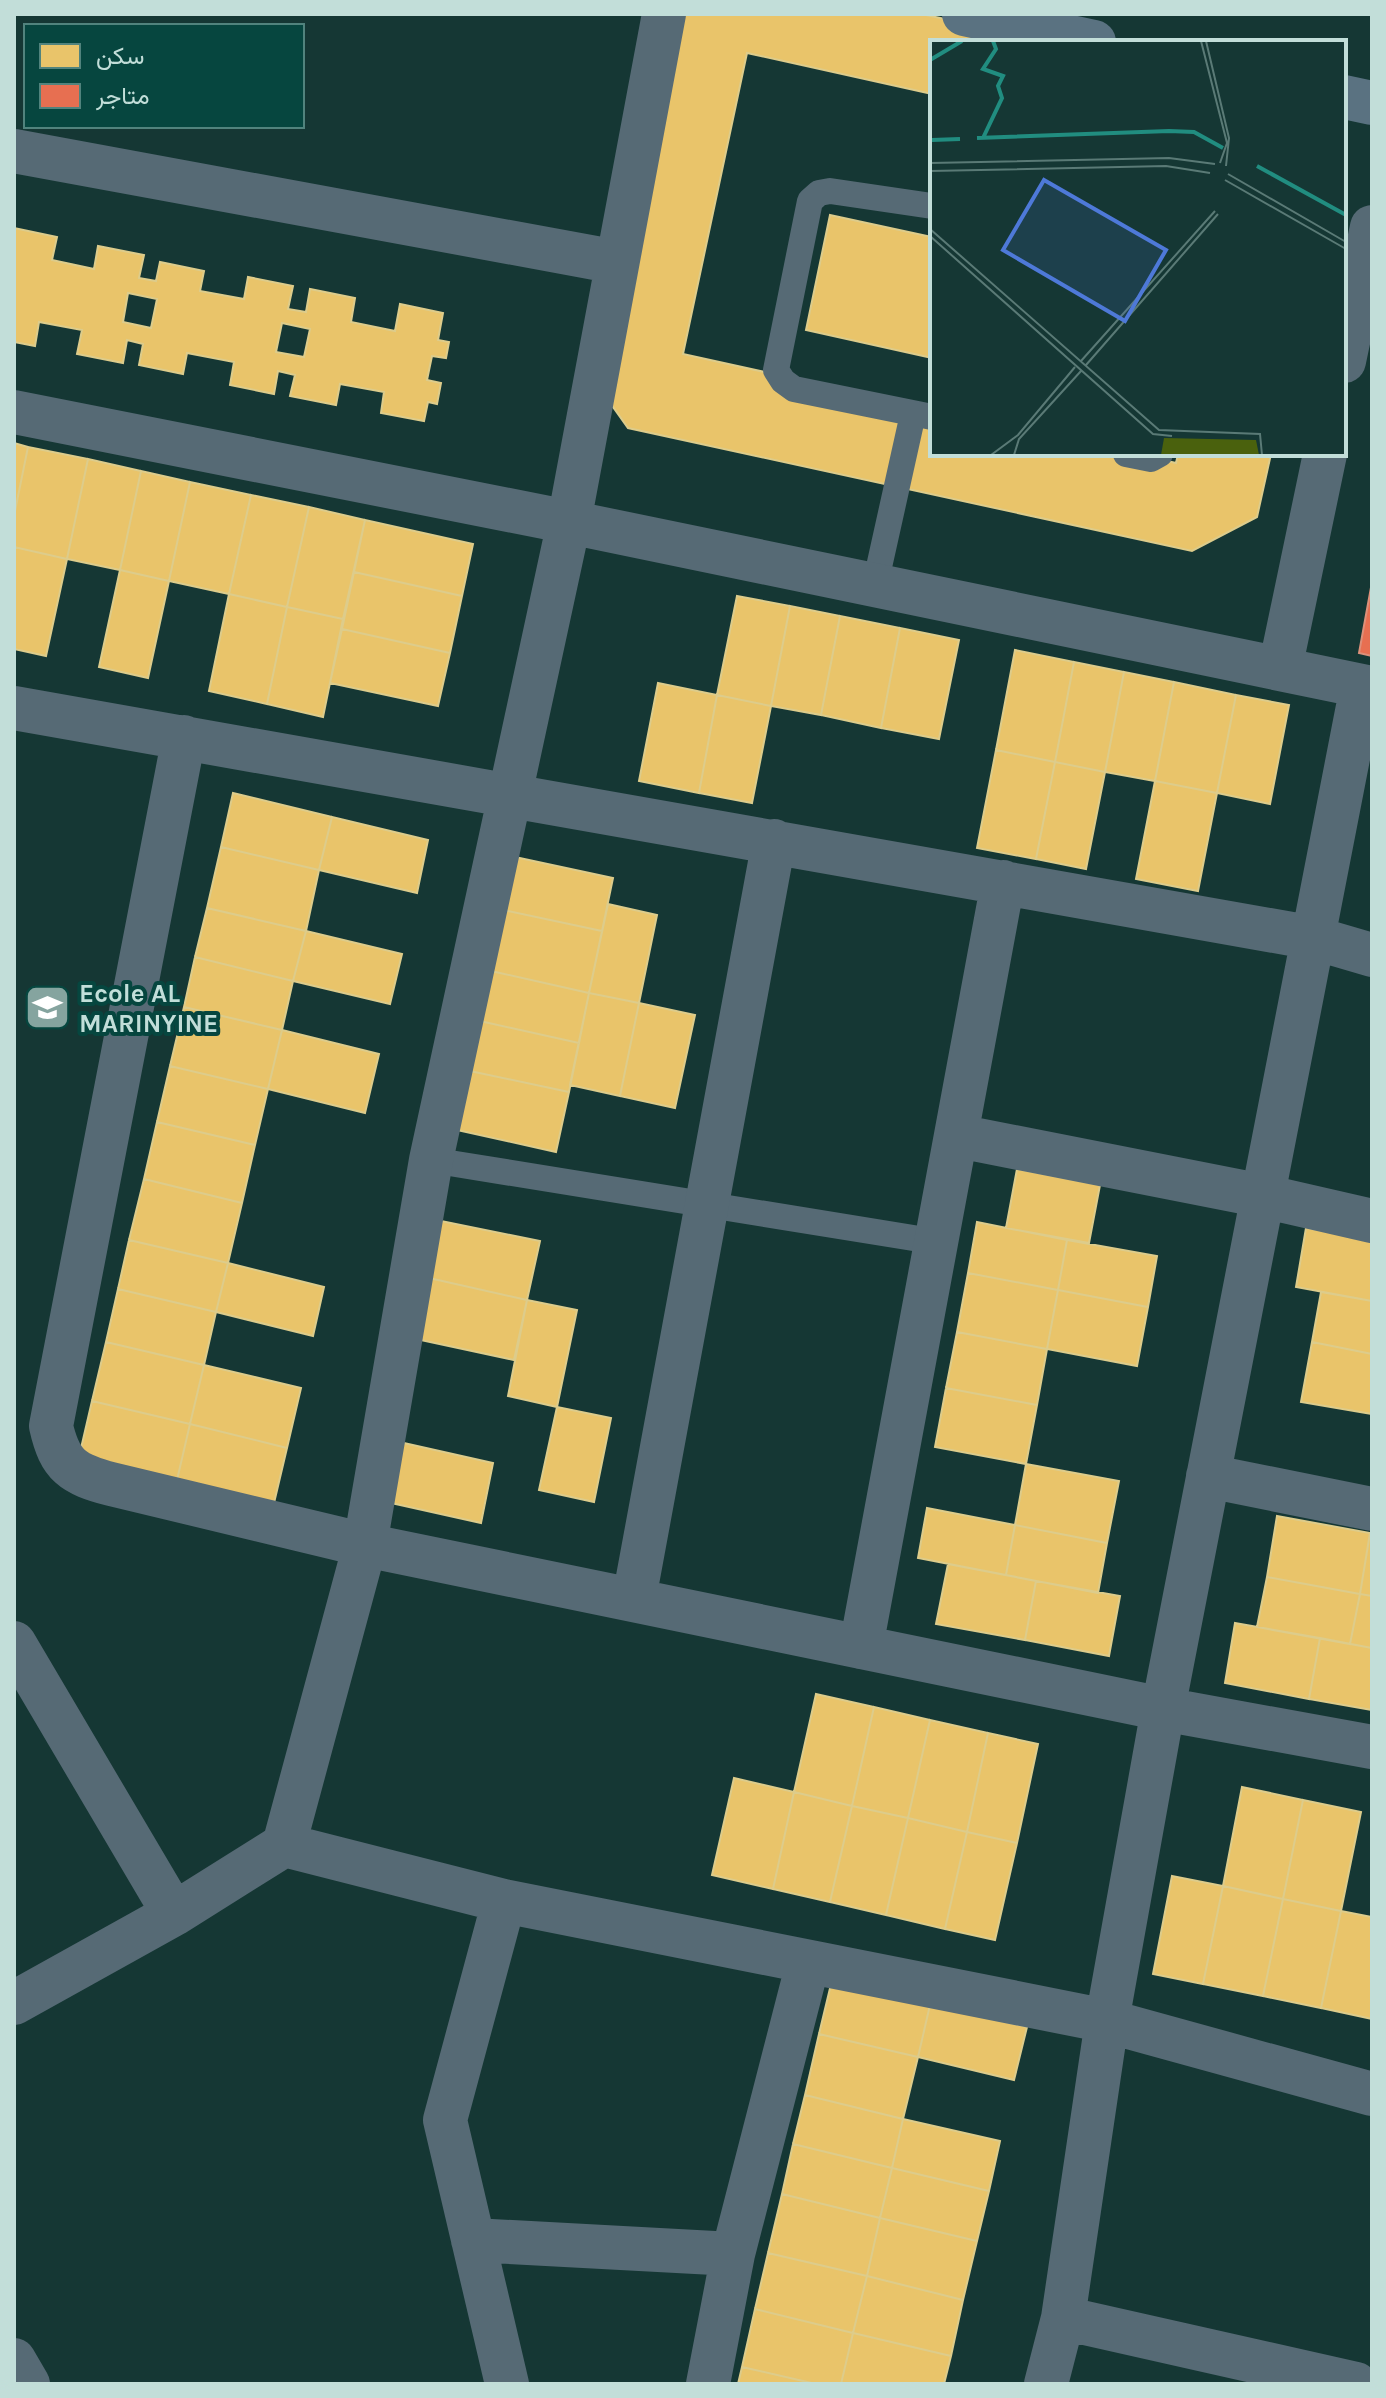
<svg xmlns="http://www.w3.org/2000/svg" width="1386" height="2398" viewBox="0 0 1386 2398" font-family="Karla,Vazirmatn,sans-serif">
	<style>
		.homes { fill: #e9c46a; stroke: #ddcc8b; stroke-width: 2; fill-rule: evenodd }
		.shops { fill: #e76f51; stroke: #dc907a; stroke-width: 2 }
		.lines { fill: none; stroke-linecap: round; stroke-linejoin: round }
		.lane { stroke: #566a75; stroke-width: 26 }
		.street { stroke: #566a75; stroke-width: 44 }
		.secondary { stroke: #5a7281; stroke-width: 44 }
		.labels { text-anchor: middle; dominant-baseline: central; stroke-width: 8; stroke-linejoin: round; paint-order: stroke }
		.poi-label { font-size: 26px; font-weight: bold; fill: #c2ded9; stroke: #06463f; text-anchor: start }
		.inset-river { fill: none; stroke: #218d80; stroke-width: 4 }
		.inset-road { fill: none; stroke: #5a7a76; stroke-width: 2 }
		.view { fill: #4e79d8; fill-opacity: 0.15; stroke: #4e79d8; stroke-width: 4 }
		.inset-edge { fill: none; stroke: #c2ded9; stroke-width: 4 }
	</style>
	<rect width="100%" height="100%" fill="#153734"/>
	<path class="homes" d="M670 14H921L1057 42H932V94L747 53 683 354 932 409V454H1137L1176 463 1178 454H1271L1257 517 1192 551 628 428 596 383Z
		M830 215 932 237V358L806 330Z
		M14 228 57 237 52 260 94 269 98 246 144 255 139 278 156 281 160 262 204 271 200 291 244 299 248 277 293 286 288 309 306 312 310 289 355 298 351 322 395 331 400 304 443 313 438 340 449 342 446 358 432 356 427 380 441 383 437 404 428 402 424 421 381 413 384 392 340 384 336 405 290 396 295 375 278 371 274 394 230 385 234 362 187 353 183 374 139 365 143 344 127 340 123 363 77 354 82 330 39 322 35 346 14 342ZM128 293 157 299 151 328 123 322ZM282 323 310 329 304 357 276 352Z
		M14 443 28 447 14 516Z
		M28 447 88 459 67 559 14 547V516Z
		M88 459 141 471 120 570 67 559Z
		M141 471 190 482 169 581 120 570Z
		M190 482 251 495 229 594 169 581Z
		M251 495 309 507 287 607 229 594Z
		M309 507 365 520 343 619 287 607Z
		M365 520 473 544 462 596 354 572Z
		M14 547 67 559 46 656 14 649Z
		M120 570 169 581 148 678 99 667Z
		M354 572 462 596 450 653 342 629Z
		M229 594 287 607 267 704 209 691Z
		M737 596 790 606 771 706 717 695Z
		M790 606 840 616 821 715 771 706Z
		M287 607 343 619 323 717 267 704Z
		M840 616 900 628 881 728 821 715Z
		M900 628 959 640 939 739 881 728Z
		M342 629 450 653 438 706 330 683Z
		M1015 650 1074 662 1055 762 996 750Z
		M1074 662 1124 672 1105 772 1055 762Z
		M1124 672 1174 682 1155 781 1105 772Z
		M1174 682 1236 695 1217 793 1155 781Z
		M658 683 717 695 699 793 639 781Z
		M717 695 771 706 752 803 699 793Z
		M1236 695 1289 705 1270 804 1217 793Z
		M996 750 1055 762 1036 859 977 848Z
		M1055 762 1105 772 1086 869 1036 859Z
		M1155 781 1217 793 1198 891 1136 879Z
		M233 793 332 817 319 870 221 847Z
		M332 817 428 840 417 893 319 870Z
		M221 847 319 870 306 931 207 908Z
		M515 857 613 878 602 931 503 910Z
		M608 904 657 915 639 1003 589 993Z
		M207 908 306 931 293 981 195 957Z
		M503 910 602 931 589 993 491 971Z
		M306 931 402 954 390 1004 293 981Z
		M195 957 293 981 282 1030 184 1007Z
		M491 971 589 993 579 1043 480 1021Z
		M589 993 639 1003 620 1096 570 1085Z
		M639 1003 695 1015 675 1108 620 1096Z
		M184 1007 282 1030 268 1089 170 1066Z
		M480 1021 579 1043 569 1092 470 1071Z
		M282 1030 379 1054 365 1113 268 1089Z
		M170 1066 268 1089 255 1145 157 1122Z
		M470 1071 569 1092 556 1152 457 1130Z
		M157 1122 255 1145 242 1203 144 1179Z
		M1017 1169 1100 1185 1089 1243 1006 1228Z
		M144 1179 242 1203 228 1263 129 1240Z
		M441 1221 540 1241 527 1300 429 1278Z
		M977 1222 1067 1240 1058 1290 968 1273Z
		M1306 1228 1372 1240V1301L1296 1287Z
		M129 1240 228 1263 216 1312 118 1289Z
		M1067 1240 1157 1256 1148 1307 1058 1290Z
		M228 1263 324 1287 313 1336 216 1312Z
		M968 1273 1058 1290 1047 1349 957 1332Z
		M429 1278 527 1300 514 1360 416 1339Z
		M118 1289 216 1312 204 1365 106 1342Z
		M1058 1290 1148 1307 1137 1366 1047 1349Z
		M1321 1292 1372 1301V1354L1312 1342Z
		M527 1300 577 1310 557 1407 508 1396Z
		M957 1332 1047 1349 1037 1405 946 1388Z
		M106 1342 204 1365 190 1424 92 1401Z
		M1312 1342 1372 1354V1414L1301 1402Z
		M204 1365 301 1388 287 1448 190 1424Z
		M946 1388 1037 1405 1026 1464 935 1447Z
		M92 1401 190 1424 177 1480 79 1457Z
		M557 1407 611 1418 594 1502 539 1490Z
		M190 1424 287 1448 274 1503 177 1480Z
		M395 1441 493 1463 481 1523 382 1501Z
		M1026 1464 1119 1481 1107 1543 1015 1525Z
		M927 1508 1015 1525 1006 1575 918 1558Z
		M1277 1516 1370 1533 1360 1594 1267 1577Z
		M1015 1525 1107 1543 1098 1593 1006 1575Z
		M1370 1533H1372V1596L1360 1594Z
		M948 1564 1036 1581 1025 1640 936 1624Z
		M1267 1577 1360 1594 1350 1644 1257 1627Z
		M1036 1581 1120 1596 1109 1656 1025 1640Z
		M1360 1594 1372 1596V1648L1350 1644Z
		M1235 1623 1320 1638 1309 1699 1225 1683Z
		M1320 1638 1372 1648V1710L1309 1699Z
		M816 1694 874 1707 852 1806 794 1792Z
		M874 1707 930 1720 908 1818 852 1806Z
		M930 1720 988 1733 967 1832 908 1818Z
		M988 1733 1038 1744 1017 1843 967 1832Z
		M734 1778 794 1792 773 1889 712 1875Z
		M1242 1787 1303 1800 1283 1899 1223 1886Z
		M794 1792 852 1806 830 1902 773 1889Z
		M1303 1800 1361 1812 1341 1911 1283 1899Z
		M852 1806 908 1818 886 1915 830 1902Z
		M908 1818 967 1832 945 1929 886 1915Z
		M967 1832 1017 1843 995 1940 945 1929Z
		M1172 1876 1223 1886 1203 1984 1153 1974Z
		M1223 1886 1283 1899 1263 1996 1203 1984Z
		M1283 1899 1341 1911 1321 2008 1263 1996Z
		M1341 1911 1372 1917V2019L1321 2008Z
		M832 1980 930 2005 918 2057 819 2034Z
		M930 2005 1027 2027 1014 2080 918 2057Z
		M819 2034 918 2057 903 2119 805 2095Z
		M805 2095 903 2119 892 2168 793 2144Z
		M903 2119 1000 2141 989 2191 892 2168Z
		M793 2144 892 2168 880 2218 782 2194Z
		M892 2168 989 2191 977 2241 880 2218Z
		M782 2194 880 2218 867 2276 768 2253Z
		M880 2218 977 2241 963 2300 867 2276Z
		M768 2253 867 2276 853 2333 755 2309Z
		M867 2276 963 2300 951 2356 853 2333Z
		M755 2309 853 2333 841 2384H816L742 2367Z
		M853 2333 951 2356 944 2384H841Z
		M742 2367 816 2384H738Z"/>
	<path class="shops" d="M1372 582V656L1359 653Z"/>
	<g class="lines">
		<path class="lane" d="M932 206 830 191 819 193 810 201 776 370 783 381 794 389 932 417
			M1126 454 1151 459 1160 454
			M875 585 913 414
			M431 1160 938 1242"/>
		<path class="street" d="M664 14 569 522 431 1160 365 1545 284 1845 504 1901 1107 2021 1372 2094
			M14 151 617 262
			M1344 361 1372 227
			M14 412 569 522 1372 688
			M1280 669 1325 454
			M14 708 1314 938 1372 955
			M184 737 51 1426C60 1466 73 1474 111 1484L365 1545 1163 1709 1372 1747
			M958 1136 1263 1196 1372 1221
			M1208 1476 1372 1509
			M634 1599 774 841
			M14 1643 174 1914
			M861 1647 1003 882
			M504 1901 445 2120 507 2384
			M14 2003 174 1914 284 1845
			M473 2240 733 2254
			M1063 2318 1356 2384
			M14 2360 28 2384
			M708 2384 733 2254 808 1963
			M1046 2384 1063 2318 1107 2021 1163 1709 1362 686"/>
		<path class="secondary" d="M964 14 1094 42
			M1344 97 1372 103"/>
	</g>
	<defs>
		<symbol id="school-square" viewBox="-11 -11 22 22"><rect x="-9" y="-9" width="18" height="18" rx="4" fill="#85a49f" stroke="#06463f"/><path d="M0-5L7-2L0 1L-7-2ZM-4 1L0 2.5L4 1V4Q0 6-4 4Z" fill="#fff"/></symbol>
	</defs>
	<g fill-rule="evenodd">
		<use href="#school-square" x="22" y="982" width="51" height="51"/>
	</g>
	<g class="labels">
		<g class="poi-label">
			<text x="79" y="993">Ecole AL<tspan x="79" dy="30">MARINYINE</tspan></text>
		</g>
	</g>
	<g transform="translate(930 40)">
		<rect width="416" height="416" fill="#153734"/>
		<path d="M234 398 326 400 329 415H231Z" fill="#4a610d"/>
		<path class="inset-river" d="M0 20 32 1M47 98 239 91 264 92 293 108M53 98 72 58 68 46 73 36 53 29 66 9 63 1M2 100 30 99M327 126 416 175"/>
		<path class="inset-road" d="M271 1 297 103 290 123M276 1 299 98 296 126M0 123 239 118 285 124M0 131 236 126 280 133M298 134 416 202M295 140 416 209M0 189 229 390 330 394 332 415M0 196 223 394 242 396M151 321 285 171M156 325 288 174M61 415 88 395 145 327M84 415 89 399 151 331"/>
		<path class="view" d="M114 140 236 210 195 281 73 210Z"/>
		<rect width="416" height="416" class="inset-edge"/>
	</g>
	<rect width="1386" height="2398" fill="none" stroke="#c2ded9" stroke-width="32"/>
	<rect x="24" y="24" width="280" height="104" fill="#06463f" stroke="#51837d" stroke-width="2"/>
	<rect x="40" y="44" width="40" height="24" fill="#e9c46a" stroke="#51837d" stroke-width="2"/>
	<text x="96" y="64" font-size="24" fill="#c2ded9">سكن</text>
	<rect x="40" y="84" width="40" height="24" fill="#e76f51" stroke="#51837d" stroke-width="2"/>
	<text x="96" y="104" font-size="24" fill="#c2ded9">متاجر</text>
</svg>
